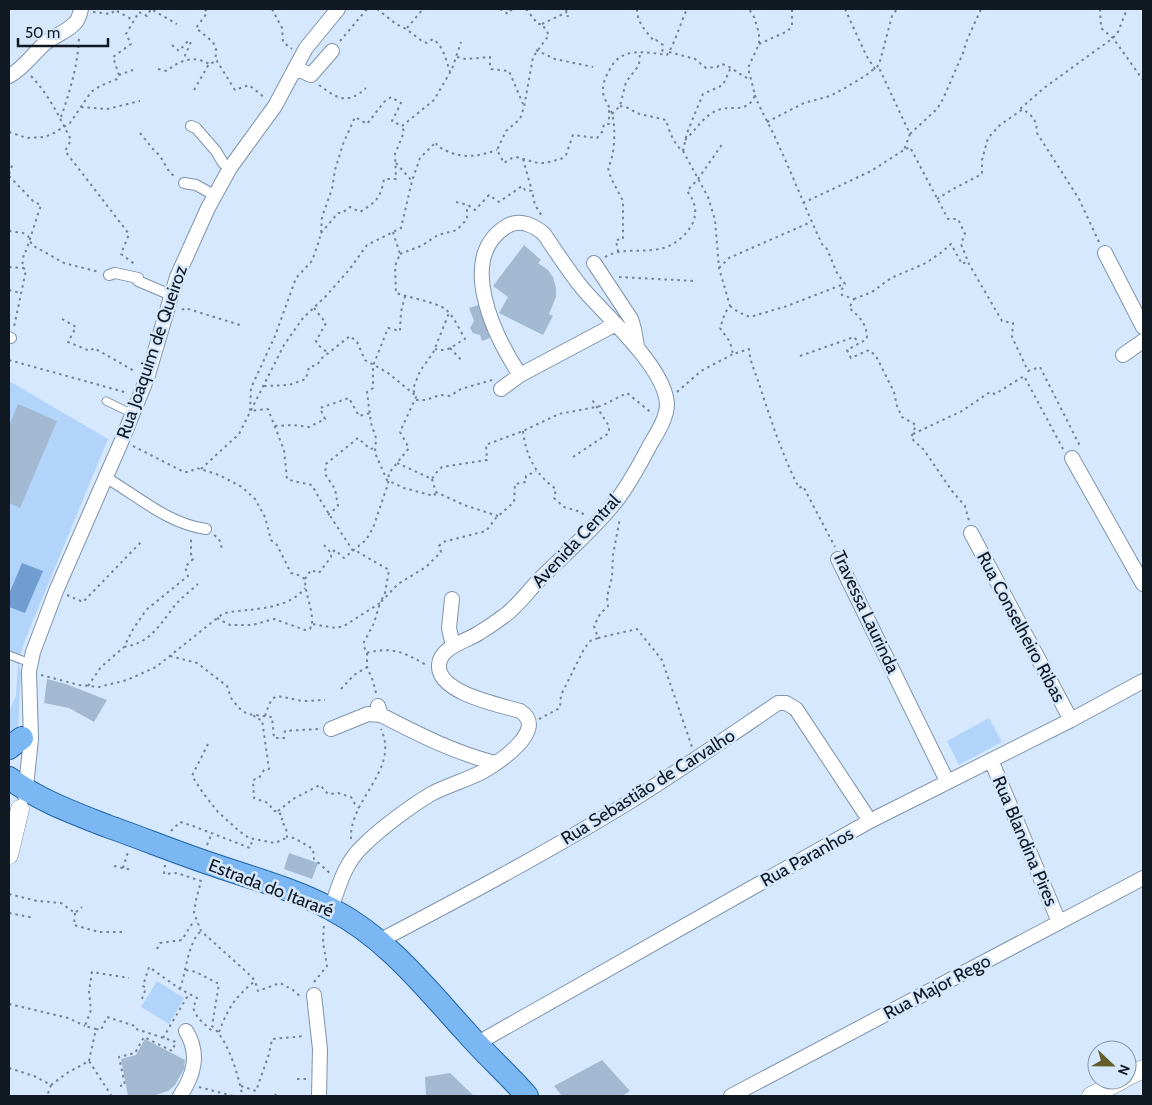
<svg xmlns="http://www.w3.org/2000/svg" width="1152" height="1105" viewBox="0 0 1152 1105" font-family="Cabin,sans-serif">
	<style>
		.green { fill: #b2d3fa }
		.water { fill: #719ccf }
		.building { fill: #a3b9d2 }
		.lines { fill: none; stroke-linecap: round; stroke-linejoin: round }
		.service-casing { stroke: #7e93ab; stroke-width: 9 }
		.pedestrian-casing { stroke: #7e93ab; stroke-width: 12 }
		.minor-casing { stroke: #7e93ab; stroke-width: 16 }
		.tertiary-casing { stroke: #7e93ab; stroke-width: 19 }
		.primary-casing { stroke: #1c61a5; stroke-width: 24 }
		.path { stroke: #758292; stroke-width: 2; stroke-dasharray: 2.5 4; stroke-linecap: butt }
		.service { stroke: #fff; stroke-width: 7 }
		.pedestrian { stroke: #fff; stroke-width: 10 }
		.minor { stroke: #fff; stroke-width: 14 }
		.tertiary { stroke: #fff; stroke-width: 18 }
		.primary { stroke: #7bb8f3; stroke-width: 22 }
		.labels { text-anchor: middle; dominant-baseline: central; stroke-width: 5; stroke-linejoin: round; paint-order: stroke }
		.street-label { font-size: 18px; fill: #101822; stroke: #d6e8fd }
	</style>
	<rect width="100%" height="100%" fill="#d6e8fd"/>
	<path class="green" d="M9 381 108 439 25 640C22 650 16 663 21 672L18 730 9 740V711L16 696 18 664 9 659Z
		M989 718 1002 742 959 765 947 741Z
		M157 981 184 998 169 1024 141 1007Z"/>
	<path class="water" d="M22 563 43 571 25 613 9 607V594Z"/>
	<path class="building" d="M524 245 541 260 538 263 548 270 553 277 556 288V297L549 314 553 316 543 335 499 313 508 297 493 286Z
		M478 305 490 338 482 341 480 335 473 333 470 328 474 321 469 308Z
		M18 404 57 421 20 508 9 503V426Z
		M47 679 66 684 107 700 94 722 69 708 44 703Z
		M289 853 318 863 312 879 284 869Z
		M145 1039 185 1060 184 1069 175 1085 168 1091 153 1096H128L121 1059 136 1055Z
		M602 1060 630 1091 622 1096H562L554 1086Z
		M450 1073 474 1096H426L425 1077Z"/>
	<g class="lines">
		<defs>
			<path id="service" d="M106 401 133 414
				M9 655 30 663"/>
			<path id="pedestrian" d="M191 126 196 128 216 151 223 163 230 168
				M184 183 196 185 214 195
				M109 275 115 273 138 278V281L171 295
				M9 337 11 338
				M105 477C138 496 168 524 206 529"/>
			<path id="minor" d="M295 68 311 75 332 51
				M9 76C23 69 32 55 43 45 53 36 67 32 75 23 79 19 80 14 81 9
				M1105 253 1143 327
				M594 263 631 319 634 329 637 347
				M1123 355 1143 341
				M501 389 520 375 616 324
				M1072 458 1143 584
				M971 533 1071 720
				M838 559 947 781
				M452 599 449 628 453 646
				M378 706 381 715C420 735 453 752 495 763
				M331 729 368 714 381 715
				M991 760 1059 922
				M25 796 31 739 29 671 33 652 56 591 122 440 147 378 177 277 208 208 230 168 275 106 306 48 338 9
				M331 909C339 885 345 862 364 845 381 828 411 806 431 794 448 785 467 780 484 771 499 762 549 729 520 711 500 705 437 693 439 665 440 647 467 641 479 633 487 628 496 622 504 616 518 606 528 591 541 578 566 553 595 528 617 500 630 483 640 464 650 445 657 433 667 418 667 404 665 367 606 316 583 289 569 272 557 253 544 234 535 226 521 219 509 225 454 255 495 337 520 375
				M379 941C463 897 546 853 626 804 678 772 728 737 778 703H786L796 709 870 821
				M314 995 320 1049 319 1096
				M476 1044 870 821 1071 720 1143 681
				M180 1096C194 1075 200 1054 186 1031
				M731 1096 1143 878"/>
			<path id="tertiary" d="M9 855 20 809
				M1127 1077 1143 1069
				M1091 1096 1122 1080"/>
			<path id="primary" d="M9 748 22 738
				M9 778C38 800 74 813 107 826 144 839 180 854 217 866 255 879 296 890 331 909 387 938 425 987 467 1033 486 1055 508 1074 527 1096"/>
		</defs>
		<use href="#service" class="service-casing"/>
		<use href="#pedestrian" class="pedestrian-casing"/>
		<use href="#minor" class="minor-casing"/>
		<use href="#tertiary" class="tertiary-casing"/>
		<use href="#primary" class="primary-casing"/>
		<path class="path" d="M205 9 207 13 196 28 213 42 217 52 215 58 235 90 249 85 265 98
			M272 9 282 28 283 42 292 49
			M377 9 396 24 406 29 422 41 427 43 433 39C444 47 446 60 450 72
			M500 9 508 14 512 9
			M526 9 538 24H542L549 35 533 57 524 107 520 119 506 131 497 150 504 163 512 158 516 157 538 163H545L561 159 566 155 573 135 597 138 602 132 604 124H609V106
			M566 9 568 17
			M637 9C637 23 646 31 654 41L656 40 663 45 662 54
			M845 9 866 55 875 69 880 70 910 134 904 150 910 147 948 219H958L965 234 961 244 969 264 1002 321 1013 323 1012 337 1028 371 1040 367 1081 448
			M1100 9 1101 28 1113 38 1143 80
			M93 12 111 14 115 10 133 20
			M542 24 567 12
			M407 28 423 9
			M340 41 367 9
			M759 44 788 31 792 25V9
			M172 45 179 51 188 41 191 42 183 60
			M536 50 555 59 593 67
			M669 52 695 59 706 68 717 67 721 64C732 66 739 75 749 79
			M457 57 466 59 490 57V67L491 69 509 71 523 104
			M158 69 167 71C180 60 193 55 209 64
			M119 75 113 57 131 44 126 34 139 12 147 16 151 9 177 24
			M31 76C49 95 59 116 71 140L65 151 129 234 121 254 136 265
			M319 85C338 99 347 105 366 88
			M194 90 209 64 217 61
			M755 95C761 112 771 127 778 144 794 178 807 213 823 246L827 249 837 273 845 284 841 291 842 295 854 299 849 308C860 317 867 324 867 339L847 350 851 358 869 350 876 356 894 392 897 406 902 417 916 425 911 438 924 450 952 491 965 506 969 521
			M620 106 629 108 636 113 666 120C669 131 674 145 683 151L708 197 715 220 719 268 730 306 725 313 720 328 730 342 733 354 749 349C750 364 757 375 761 390 772 423 783 457 799 488L803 486 835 547
			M81 107 107 109 140 101
			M612 114 620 106 626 82 639 65 640 52
			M61 117C70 91 78 65 79 37
			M767 122 804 103 830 96 845 88 865 76 879 65 892 16 897 9
			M402 126 434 100 452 69 461 42
			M9 132 27 138 45 137 54 133 70 123 91 92 100 86 117 79 119 75 133 70
			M140 133 153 149 160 156 170 173 176 177
			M910 134 937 109 943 99 963 53 967 40 981 9
			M685 140C697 129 704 114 721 109 734 106 748 113 755 95L748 68 759 44V33L754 17 749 9
			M683 151 687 133 703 94 723 85 731 67
			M523 159 532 191
			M396 163 412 181
			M9 174 13 163
			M9 176 34 202 41 205 26 251 24 252 22 267 26 270 14 327
			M937 199 953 189 982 174V160L988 138 1000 125 1023 109
			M456 202 468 205 475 210 489 195 499 202 522 186 525 190 532 191 535 205 542 216
			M803 203 871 171 904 150
			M9 231 23 233 28 236 32 245 64 263 99 272
			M393 232 400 254 395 266 396 293C407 297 439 303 445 309 454 316 459 329 465 339 453 345 449 353 435 349
			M321 233 338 213H342L350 207 360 212C377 201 380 199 384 179H396L395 154 404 132 402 126
			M1099 242 1079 199 1037 133C1037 120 1032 115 1021 108L1044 88 1113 38 1118 32 1127 9
			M618 252 616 240 623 239V201L611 178 608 168C615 155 616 128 612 114 610 106 602 98 603 89 603 83 606 76 609 71 620 46 645 52 667 55 676 41 680 24 687 9
			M400 254 421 246 438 235 457 230 467 219V205
			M605 257C622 247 641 253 659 249 673 247 689 234 694 220 697 208 694 200 687 191L698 179 723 143
			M9 267 23 268
			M719 268 729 258 811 222
			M619 277 695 281
			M9 290 20 293
			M405 296 401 312 400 331 388 328 373 366V388L367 392 371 423 376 438 375 453 387 480 404 488 434 496 436 492
			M854 299 872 292 891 278 926 263 942 252 951 244 962 264 968 261
			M730 306 738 312 750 317 787 306 844 284
			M314 308 326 323 316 341 318 345 328 353
			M182 310 185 308 240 325
			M62 319 76 327 68 342 90 351 94 348 136 372
			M450 348 463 362
			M800 356 854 337 859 343
			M9 360 128 393
			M264 386 289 385 306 379 309 367 317 365 322 358 350 336 357 342 365 360 388 373 415 395
			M677 392 701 371 733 354
			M416 400H426L440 395 450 396 461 389 492 380
			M275 426 293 425 309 427 325 419 320 408 349 398 359 416 370 413
			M523 431C526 456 535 474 556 489L554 498 564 507 581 512 585 516
			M913 434 962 411 990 392 995 394 1024 376 1063 449
			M133 446 184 472H189L197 468 219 475 242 487 255 499 265 517 271 540 277 545 291 573 296 574 305 579C305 595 313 608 312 624
			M573 457 609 433V426L591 398
			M397 463 432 479 435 474 442 467 487 460 486 445 488 444 523 431 559 414 601 406 627 393 653 414
			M201 469 239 434 284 345 303 318 326 296 349 270 367 245 401 228 412 181 420 158 436 142 437 146C460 159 473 158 497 150
			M432 479 436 492 464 505 498 516
			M328 515 338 506 335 489 325 474 326 464 358 438 370 449 375 448
			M214 535C221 540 222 544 221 552
			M324 545 331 553 335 550 344 558 366 540 373 528 388 484 389 473 409 448 400 432 416 397 413 389 420 371 433 353 449 313
			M353 551C339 529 324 508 312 485L293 481 287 479 284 450 268 409 250 411 251 388 275 336 296 278 312 261 319 241 321 233 322 217 332 189 335 170 343 144 355 117 367 124 384 102 391 97 401 103 392 121 402 126
			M305 579 311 570 319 573 331 557V553
			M67 595 83 602 141 542
			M217 618 230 625H252L274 619 305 630 310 629 312 624 336 628 344 626 380 603 385 593 389 570 358 552 356 548
			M598 638 637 629 662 660 692 747
			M124 647C148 643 156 630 170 612 177 601 188 593 198 584
			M367 653C391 646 406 653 426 665
			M170 656 197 663 227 686 231 698 239 708 247 714 272 717 274 738H284L285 731 319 729
			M41 675 79 685 99 687 127 680 156 667 221 615C229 611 239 611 248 610 267 608 292 605 305 588
			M88 686 101 667 124 647 132 631 146 610 188 576 185 567 193 559 191 554V537
			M341 689 354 675 367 667
			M376 693 373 681 367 667V653L364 647V642L374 623 380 603 398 584 426 567 441 552 439 546 443 542 486 531 496 518 514 502 515 484 526 482V476L536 471
			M254 715 255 718 262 720 269 769 264 770 259 778 253 780 254 798 268 803 274 811H278L283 818 281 820 286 828 287 837 294 838 313 849 314 859 331 874
			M265 716C273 692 274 695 297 700 306 702 316 700 325 700
			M539 719 560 708 561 695 584 649 590 641 598 638 594 626 600 614 608 606 607 597 612 577 613 555 620 518
			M208 744 192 776 203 793 218 812 239 831 249 838 275 843 286 838
			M278 811 293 799 320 785 328 794 338 793 351 797 355 804 359 808
			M171 831 180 822 193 826 250 848 253 838
			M351 839C349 799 400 770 381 729
			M207 845 212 833
			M165 865 164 874 177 873 201 881 196 900 194 913 201 931 251 976 255 981 258 991 280 983 293 990 301 997
			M114 866 132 870
			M123 868 128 852
			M9 894 37 901 61 903 75 913 82 907
			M9 913 34 918
			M75 913 74 925 99 932H125
			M157 949 160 943 182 940 191 925 196 922
			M186 970 196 972 219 984 212 1026C228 1040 238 1074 242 1094L244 1096
			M314 982 327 966 323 942 324 924
			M180 989C186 972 188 942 201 931
			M142 999 146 988 143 986 149 967 180 989 197 998 193 1008 198 1018 213 1032
			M9 1004 68 1018 85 1026
			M96 1029 101 1030 107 1017 135 1026 136 1029 176 1042 172 1051 144 1037 135 1053 119 1057 125 1085 120 1086
			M219 1032C228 1008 235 997 255 981
			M163 1038 187 997 186 994
			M89 1061 96 1029 85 1026 91 1010 89 991 92 972 129 978
			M9 1068 34 1076 51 1085 47 1096
			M297 1079H307
			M51 1085 67 1073 89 1061 111 1095
			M241 1086 256 1091 269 1054 272 1039 305 1036
			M199 1087 233 1096
			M275 1096 276 1094"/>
		<use href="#service" class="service"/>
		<use href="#pedestrian" class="pedestrian"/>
		<use href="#minor" class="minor"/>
		<use href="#tertiary" class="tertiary"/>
		<use href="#primary" class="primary"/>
	</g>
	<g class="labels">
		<g class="street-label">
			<text transform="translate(152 352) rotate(-71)">Rua Joaquim de Queiroz</text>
			<text transform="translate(576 541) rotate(-47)">Avenida Central</text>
			<text transform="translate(866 612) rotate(65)">Travessa Laurinda</text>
			<text transform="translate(1021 627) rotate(62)">Rua Conselheiro Ribas</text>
			<text transform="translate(648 787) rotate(-32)">Rua Sebastião de Carvalho</text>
			<text transform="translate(1025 841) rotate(67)">Rua Blandina Pires</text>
			<text transform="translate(807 857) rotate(-29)">Rua Paranhos</text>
			<text transform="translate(271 888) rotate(21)">Estrada do Itararé</text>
			<text transform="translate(937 987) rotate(-28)">Rua Major Rego</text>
		</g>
	</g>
	<rect width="1152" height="1105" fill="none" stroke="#101822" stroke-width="20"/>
	<g transform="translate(1112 1065) rotate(112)"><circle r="24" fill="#d6e8fd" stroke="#8795a5"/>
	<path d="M0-4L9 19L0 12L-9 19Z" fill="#625c29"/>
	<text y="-8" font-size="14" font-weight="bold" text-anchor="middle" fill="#101822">N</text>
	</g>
	<path d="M18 38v8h90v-8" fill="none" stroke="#101822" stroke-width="2.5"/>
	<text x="25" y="38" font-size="15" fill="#101822" stroke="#d6e8fd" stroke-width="4" paint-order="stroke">50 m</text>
</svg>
